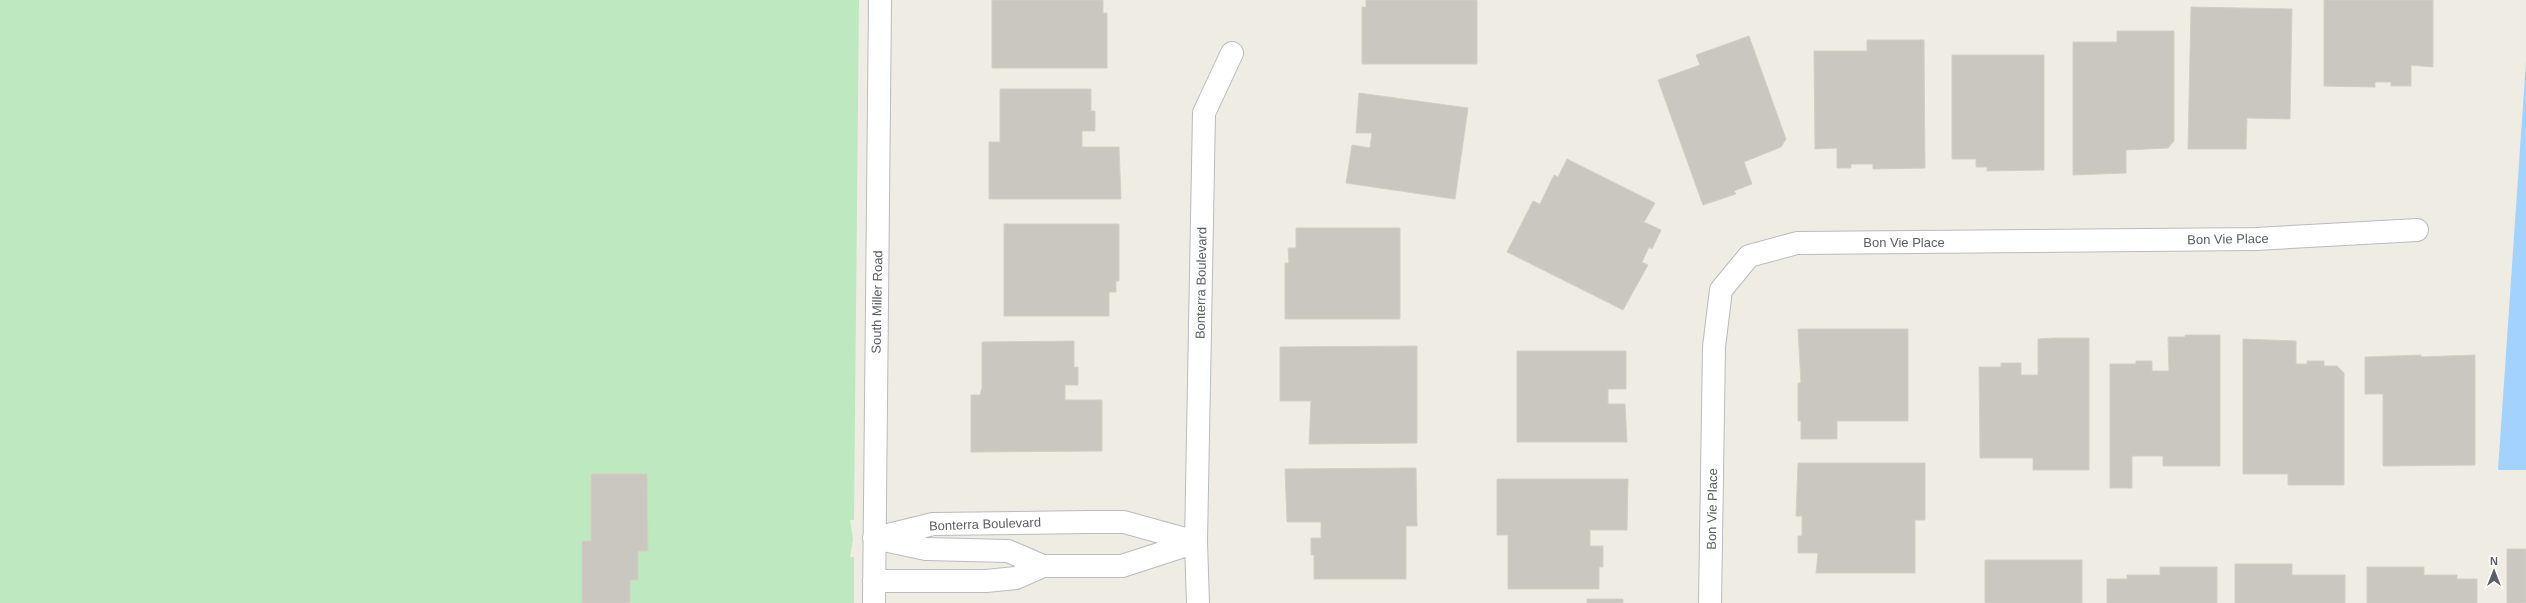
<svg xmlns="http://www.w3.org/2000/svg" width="2526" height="603" viewBox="0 0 2526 603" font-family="Helvetica,sans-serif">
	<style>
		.green { fill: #bee8c0 }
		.water { fill: #a3d2ff }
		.building { fill: #cac7c0; stroke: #d4cfc1 }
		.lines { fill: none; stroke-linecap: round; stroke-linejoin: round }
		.minor-casing { stroke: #b8bbc0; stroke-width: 24 }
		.minor { stroke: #fff; stroke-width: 22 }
		.labels { text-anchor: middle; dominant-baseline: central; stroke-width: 4; stroke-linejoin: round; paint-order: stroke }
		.street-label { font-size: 13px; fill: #5b5f65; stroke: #fff }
	</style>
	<rect width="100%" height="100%" fill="#efede3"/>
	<path class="green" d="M0 0H859L854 520H850L853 539 850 557H854V603H0Z"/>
	<path class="water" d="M2526 61V470H2498Z"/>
	<path class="building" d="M992 0H1103V13H1107V68H992Z
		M1366 0H1477V64H1362V7H1366Z
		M2324 0H2433V67L2411 65V86H2391V82H2375V87L2324 86Z
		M2191 7 2292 9 2290 119 2247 118 2246 149H2188Z
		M2117 31H2174V141L2168 148 2126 150V173L2073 175V42H2117Z
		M1749 36 1786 139 1781 147 1744 162 1752 184 1734 191 1736 194 1703 205 1658 80 1700 65 1696 55Z
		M1867 40H1924L1925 168 1873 169V164H1851V168H1837V148L1815 149 1814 51H1867Z
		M1952 55H2044V170L1987 171V167H1976V159H1952Z
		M1000 89H1091V111H1095V131H1082V147H1119L1121 199H989V142H1000Z
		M1359 93 1468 108 1455 199 1346 183 1352 145 1370 148 1372 133H1356Z
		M1567 159 1655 203 1644 222 1661 230 1652 249 1649 247 1642 262 1648 265 1623 310 1507 252 1533 201 1540 204 1554 175 1558 177Z
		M1004 224H1119V281H1116V292H1109V316H1004Z
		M1296 228H1400V319H1285V263H1289L1288 248H1296Z
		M1798 329H1908V421H1837V439H1801V421H1798V383H1801Z
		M2185 335H2220V466H2163V456H2132V488H2110V364H2136V361H2152V371H2169L2168 337H2185Z
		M2054 338H2089V470H2033V458H1980L1979 367H2001V363H2021V375H2038V339Z
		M2243 339 2296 341V364H2307V361H2324V366H2337L2344 373V485H2288V474H2243Z
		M1074 341V367H1078V385H1065V400H1102V451L971 452V395H980L982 388V342Z
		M1417 346V443L1309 444 1311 401H1280V347Z
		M1517 351H1626V389H1608V404H1625L1627 442H1517Z
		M2421 355V357L2475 355V465L2383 466V394H2365V357Z
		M1798 463H1925V520H1915V573H1816L1818 553H1798V536H1802V516H1796Z
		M1416 468 1417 526H1406V579H1314V555H1311V538H1321V522H1287L1285 469Z
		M591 474H647L648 551H638V580H630V603H582V541H591Z
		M1497 479H1628L1627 530H1590V546H1603V567H1599V589H1508V535H1497Z
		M2507 549H2526V603H2507Z
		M1985 560H2082V603H1985Z
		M2235 564H2292V575H2345V603H2235Z
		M2160 567H2217V603H2107V579H2127V575H2160Z
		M2367 567H2424V575H2457V579H2477V603H2367Z
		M1587 599H1623V603H1587Z"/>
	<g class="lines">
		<defs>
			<path id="minor" d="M880 537 933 524 1088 522H1124L1196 542
				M874 538 926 549 1008 551 1043 566H1122L1196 542
				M874 581H986L1016 578 1043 566
				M874 603 880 0
				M1198 603 1196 542 1204 113 1232 53
				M1710 603 1714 347 1721 290 1749 256 1797 243 2256 239 2417 230"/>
		</defs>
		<use href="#minor" class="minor-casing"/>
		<use href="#minor" class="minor"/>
	</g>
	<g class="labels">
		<g class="street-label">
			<text transform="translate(2228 239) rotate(-1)">Bon Vie Place</text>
			<text x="1904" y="242">Bon Vie Place</text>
			<text transform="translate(1201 283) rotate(-89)">Bonterra Boulevard</text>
			<text transform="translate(877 302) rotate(-89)">South Miller Road</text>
			<text transform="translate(1712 509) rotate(-89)">Bon Vie Place</text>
			<text transform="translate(985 524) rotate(-2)">Bonterra Boulevard</text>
		</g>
	</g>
	<g transform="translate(2494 571)" stroke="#ffffff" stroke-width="3" paint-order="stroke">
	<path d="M0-3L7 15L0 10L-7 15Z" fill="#5b5f65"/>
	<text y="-6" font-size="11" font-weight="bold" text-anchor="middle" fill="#5b5f65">N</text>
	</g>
</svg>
